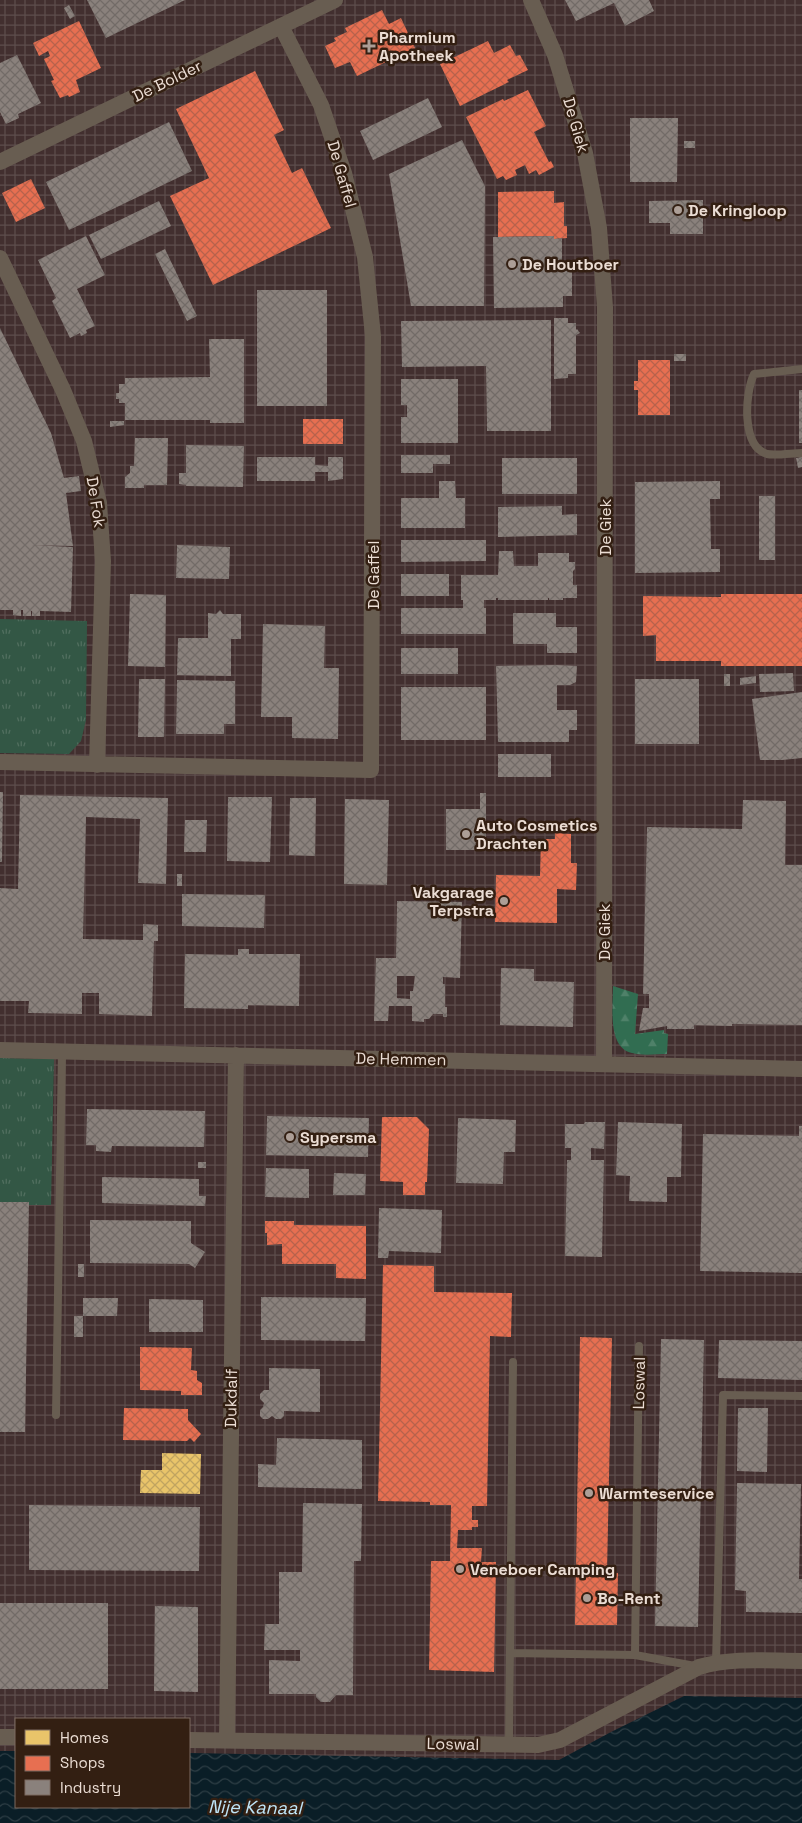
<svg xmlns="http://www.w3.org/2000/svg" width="802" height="1823" viewBox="0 0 802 1823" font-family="'Space Grotesk',sans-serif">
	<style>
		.industrial { fill: url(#industrial-grid) }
		.grass { fill: url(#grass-tufts) }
		.forest { fill: url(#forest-firs) }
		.water { fill: url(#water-waves) }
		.homes { fill: url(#homes-cross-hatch) }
		.shops { fill: url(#shops-cross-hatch) }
		.industry { fill: url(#industry-cross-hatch); fill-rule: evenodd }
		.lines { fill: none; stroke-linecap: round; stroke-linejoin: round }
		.lane { stroke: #685d51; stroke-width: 8 }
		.street { stroke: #685d51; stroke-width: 16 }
		.poi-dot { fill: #ac9e96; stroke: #331f12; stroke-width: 2 }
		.labels { text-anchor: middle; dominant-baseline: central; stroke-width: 5; stroke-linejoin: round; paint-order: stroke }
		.poi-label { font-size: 16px; font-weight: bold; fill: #ebddd4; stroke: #331f12; text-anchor: start }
		.street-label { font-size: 16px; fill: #ebddd4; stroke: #331f12 }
		.water-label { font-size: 18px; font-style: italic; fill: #bfe5f8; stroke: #331f12 }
	</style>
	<defs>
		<pattern id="industrial-grid" width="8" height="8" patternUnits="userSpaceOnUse" patternTransform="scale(1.25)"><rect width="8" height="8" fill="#422f2f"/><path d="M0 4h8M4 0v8" fill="none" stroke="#5d4d4c"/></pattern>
		<pattern id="grass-tufts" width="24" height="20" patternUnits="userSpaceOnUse" patternTransform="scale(1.25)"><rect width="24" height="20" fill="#335745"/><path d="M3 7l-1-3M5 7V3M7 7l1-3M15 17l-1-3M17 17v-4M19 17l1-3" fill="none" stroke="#516f5f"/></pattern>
		<pattern id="forest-firs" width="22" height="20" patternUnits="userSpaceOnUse" patternTransform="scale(1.25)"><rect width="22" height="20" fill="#316d51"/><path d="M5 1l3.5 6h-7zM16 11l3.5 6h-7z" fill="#4f8169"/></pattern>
		<pattern id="water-waves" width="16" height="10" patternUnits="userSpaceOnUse" patternTransform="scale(1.25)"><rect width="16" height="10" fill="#0a1e27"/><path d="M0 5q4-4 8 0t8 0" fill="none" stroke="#2e3e45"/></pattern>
		<pattern id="homes-cross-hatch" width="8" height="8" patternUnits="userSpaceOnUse" patternTransform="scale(1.25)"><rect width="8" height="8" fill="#e9c46a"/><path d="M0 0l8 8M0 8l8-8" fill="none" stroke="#c0a460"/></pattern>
		<pattern id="shops-cross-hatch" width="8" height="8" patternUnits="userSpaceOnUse" patternTransform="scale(1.25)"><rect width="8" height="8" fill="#e76f51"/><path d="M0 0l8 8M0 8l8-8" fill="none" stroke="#b7624c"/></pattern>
		<pattern id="industry-cross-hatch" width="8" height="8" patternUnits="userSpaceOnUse" patternTransform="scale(1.25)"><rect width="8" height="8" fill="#8a817c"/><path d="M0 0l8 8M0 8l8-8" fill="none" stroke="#726b67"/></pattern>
	</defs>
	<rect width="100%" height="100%" fill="#362a23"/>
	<path class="industrial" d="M0 0H802V1704L577 1772 189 1765V1719H16V1762H0Z"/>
	<path class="grass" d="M0 619 87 621 86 720 81 741 69 754 0 753Z
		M0 1058 54 1059 51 1205H0Z"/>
	<path class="forest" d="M613 986 638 994 635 1034 664 1030V1033L668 1034 667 1054C656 1054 643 1056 632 1053 607 1048 613 1005 613 986Z"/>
	<path class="water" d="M684 1696 802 1698V1823H0V1751H16V1807H189V1753L559 1760 611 1732Z"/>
	<path class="homes" d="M162 1453 201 1454 200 1494 140 1493 141 1470H162Z"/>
	<path class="shops" d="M382 10 389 24 401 18 415 48 357 76 350 62 335 68 325 46 336 41 334 38 347 32 345 28Z
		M79 21 101 68 76 80 80 92 69 97 68 95 60 98 51 81 54 80 44 59 50 56 48 51 39 56 33 43Z
		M488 41 494 53 510 45 516 56 520 55 528 70 507 80 509 82 460 106 440 64Z
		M255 71 284 130 274 135 292 173 302 168 331 228 213 285 170 196 209 178 176 109Z
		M528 90 546 126 534 132 549 162 551 161 554 167 539 175 536 170 529 174 525 165 515 170 517 175 506 180 503 176 497 179 466 117 503 99 504 101Z
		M31 179 45 208 16 222 2 193Z
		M554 191V203L564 202V226H567V238L554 239V236L498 237V192Z
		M638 360H670V415H638V390H634V381H638Z
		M303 419H343V444H303Z
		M721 594H802V666H721V661H656V635L643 636V596L721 597Z
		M555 833 571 834V863H577L576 890 557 889V923L495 922 496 875 540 876 541 839H555Z
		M382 1117H417L429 1129 427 1182H425V1195H403V1182L380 1181Z
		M265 1221H294V1225L366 1226V1279L336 1278V1264H282V1244L267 1245V1233H265Z
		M383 1265 434 1266V1292L512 1293 511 1337 490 1336 487 1506H472V1520H478V1527H472V1530H458L457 1548H482L481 1562H496L494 1672 429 1670 431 1561H450L451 1505H430V1502L378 1501Z
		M580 1337 612 1338 607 1572 618 1573 617 1625H575Z
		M140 1347 192 1348 191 1370 197 1371V1380L202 1383V1395H181V1391L140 1390Z
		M124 1408 188 1409V1420L201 1434 194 1442 190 1438 187 1441 123 1440Z"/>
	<path class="industry" d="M87 0H185L106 38Z
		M565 0H649L654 11 625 26 614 3 576 21Z
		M69 5 75 16 70 19 64 8Z
		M17 55 41 103 18 114 19 118 6 124 0 112V63Z
		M428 98 442 127 373 160 360 131Z
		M630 118H678L677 182H630Z
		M169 122 192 171 69 230 46 182Z
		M462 140 485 186 484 306H411L389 174Z
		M684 141H695V148H684Z
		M703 200V234H670V223H649V201Z
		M159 201 171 226 101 259 89 235Z
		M86 236 105 275 77 289 95 326 86 330 87 333 81 336 80 333 70 338 52 301 56 298 38 260Z
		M554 236V239L562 238V262H572V296H563V307L494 308 493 237Z
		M165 249 197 316 187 321 155 254Z
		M257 290H327V406H257Z
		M554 318H568V323H576V330L577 329 580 333 576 335V374H568V378L554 379Z
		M551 320V431H487L486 366 402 367 401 321Z
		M0 328 51 433 64 478 79 476 81 491 66 493 73 546 30 545 73 547 71 612 40 611V616H32V611H31V616H23V610H21V616L13 615V610H0Z
		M209 339H244V423H210V420H125V403H119V399H116V393H119V384H125V378L210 377Z
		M674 354H686V361H674Z
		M401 379H458V443H401V417H407V405H401Z
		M799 390H802V443H799Z
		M110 421H124V425L110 427Z
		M135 438H168L167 485H144V488H125V477L130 473V466H134Z
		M186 445 244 446 243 487 186 486V485L179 484V473H186Z
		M401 455H450V464H433V473H401Z
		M257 457H315V465L328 466V457H343V479L328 481V472H315V481H257Z
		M802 457V467L798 468 796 458Z
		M502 458H577V494H502Z
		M439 481H455L456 498H465V528H401V498H439Z
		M720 481V499H710L711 549H720V572L635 573V482Z
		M759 496H775V560H759Z
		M562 506V515L577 514V535L498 537V507Z
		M401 540H486V561L401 562Z
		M177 545 230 547 229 579 176 578Z
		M499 551H513L514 566H538V553H569V562H575V569L573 571V585H577V598H563V600H549V598H548V600H498V598H496V600H484V608H486V634H401V608H463V600H461V575H498Z
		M401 574H449V596H401Z
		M130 594 166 595 165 667 128 666Z
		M220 610 223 614H241V639H231V676L177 675 178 638H208V613L216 614Z
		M513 613H556V627H577V653H547V644H513Z
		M263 624 325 626 324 668H339L338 739 292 738V717H261Z
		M401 648H458V674H401Z
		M556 665 577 666 576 682 570 685H557V710H577V730H569V742H498L496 666Z
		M793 673 794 691 760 692 759 674Z
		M724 674H730V686H724Z
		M756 676V683L740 685V678Z
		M139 679H165L164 737H138Z
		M635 679H699V744H635Z
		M177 680 235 681V724H224V734H176Z
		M401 687H486V740H401Z
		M802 692V758L782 760H760L752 699Z
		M498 754H551V777H498Z
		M0 792H3L2 862H0Z
		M480 793H486V850H446V809H480Z
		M20 795 168 798 166 884 138 883 140 819 86 817 83 939 143 940V924L158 925V941H154L152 1016 99 1014V993H82V1014L28 1013 29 1001H0V888L18 889Z
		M228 797H272L270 862 227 861Z
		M290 798H316L315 856 289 855Z
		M345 799 389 800 387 885 344 884Z
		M743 800 786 801 785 865H802V1025L732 1024V1026L694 1025V1029H667V1026L639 1031 643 1008H649V994H643L647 827 742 829Z
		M185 820H207L206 852H184Z
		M177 874H182V886H177Z
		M182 894 265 895 264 928 182 926Z
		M397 901 462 902 460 978 443 977V984H445V1007H447V1017H443V1014H433L429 1019H424V1022L412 1021V1006H389L388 1021H374L376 958H396ZM397 976H415L413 991H410V999L397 998Z
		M238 949H249V954H300L299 1006 248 1005V1009L184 1008 185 954 238 955Z
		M501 968 534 969V981L574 982 573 1027 500 1025Z
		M87 1109 205 1111 204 1147 112 1146 111 1152 96 1151V1145H86Z
		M267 1116 369 1118 368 1157 266 1155Z
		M458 1118 516 1120 515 1152H504L503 1184 456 1183Z
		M585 1122H605L604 1149 591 1148V1160H604L602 1257 565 1256 567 1160H571V1148H565V1124H584Z
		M618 1122 682 1124 681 1177H667V1202L629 1201 630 1176 616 1175Z
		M799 1126H802V1273L700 1271 703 1134 799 1136Z
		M198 1162H206V1168H198Z
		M266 1168 309 1169V1198L265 1197Z
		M334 1173 366 1174 365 1195H333Z
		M102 1177 199 1179V1196H206L205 1206 102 1203Z
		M0 1202H29L25 1432H0Z
		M379 1208 442 1210 441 1253 389 1251 388 1258H378Z
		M90 1220 191 1221V1243L205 1252 195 1268 189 1264 90 1263Z
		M78 1264H84V1277H78Z
		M261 1297 366 1298 365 1341 261 1340Z
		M83 1298H118L117 1316H83V1337H74V1316H83Z
		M149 1299 203 1300V1332H149Z
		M661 1339 704 1340 698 1627 655 1626Z
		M719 1340 802 1341V1380L718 1378Z
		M269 1368 320 1369V1412L284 1411V1416L281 1419H276L272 1416 268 1419H263L260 1416V1410L263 1407 264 1403 260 1399V1394L264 1390H269Z
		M738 1408H768L767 1472 737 1471Z
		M277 1438 362 1440V1489L258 1487V1464L276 1465Z
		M737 1483 801 1484 799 1579H802V1613L746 1612V1591L735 1590Z
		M303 1503 362 1504 361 1561H354L353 1695H336L330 1702H321L316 1697V1694H269V1660L300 1661V1650H264L265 1624H279V1572H302Z
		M29 1505 200 1507 199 1571 29 1570Z
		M0 1603H108V1689H0Z
		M155 1606 198 1607V1692L154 1691Z"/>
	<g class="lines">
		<path class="lane" d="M802 369 754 374C745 393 741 446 767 454 775 456 793 453 802 453
			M639 1346 635 1655 695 1666
			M56 1415 62 1052
			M510 1653 635 1655
			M716 1662 723 1395 802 1396
			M509 1745 513 1362"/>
		<path class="street" d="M531 0 555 55 585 153 599 228 605 307 604 1064
			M0 162 335 0
			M0 258 63 390 84 441 99 503 103 561 97 765
			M0 762 371 770 373 336 365 257 344 173 321 105 281 26
			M0 1050 802 1069
			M0 1737H16
			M189 1740 538 1745 560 1740 699 1667C733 1657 768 1661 802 1661
			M227 1740 236 1055"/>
	</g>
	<g class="poi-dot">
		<path d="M366.5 38.5h5v5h5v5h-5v5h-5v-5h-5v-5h5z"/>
		<circle cx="678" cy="210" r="5"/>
		<circle cx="512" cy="264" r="5"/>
		<circle cx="466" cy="834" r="5"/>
		<circle cx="504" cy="901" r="5"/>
		<circle cx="290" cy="1137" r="5"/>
		<circle cx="589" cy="1493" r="5"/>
		<circle cx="460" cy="1569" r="5"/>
		<circle cx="587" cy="1598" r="5"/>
	</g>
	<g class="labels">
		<g class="poi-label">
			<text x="379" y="37">Pharmium<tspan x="379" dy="18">Apotheek</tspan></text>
			<text x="688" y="210">De Kringloop</text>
			<text x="522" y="264">De Houtboer</text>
			<text x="476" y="825">Auto Cosmetics<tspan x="476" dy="18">Drachten</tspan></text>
			<text x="494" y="892" text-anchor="end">Vakgarage<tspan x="494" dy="18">Terpstra</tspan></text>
			<text x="300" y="1137">Sypersma</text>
			<text x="599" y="1493">Warmteservice</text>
			<text x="470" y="1569">Veneboer Camping</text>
			<text x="597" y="1598">Bo-Rent</text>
		</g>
		<g class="street-label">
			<text transform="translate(167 81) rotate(-26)">De Bolder</text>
			<text transform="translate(576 125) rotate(74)">De Giek</text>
			<text transform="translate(342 174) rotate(74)">De Gaffel</text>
			<text transform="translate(96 502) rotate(81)">De Fok</text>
			<text transform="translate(605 527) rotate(-90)">De Giek</text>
			<text transform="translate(373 575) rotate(-90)">De Gaffel</text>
			<text transform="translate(604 932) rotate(-90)">De Giek</text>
			<text transform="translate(401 1059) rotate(1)">De Hemmen</text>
			<text transform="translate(639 1383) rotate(-89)">Loswal</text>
			<text transform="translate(231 1398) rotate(-89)">Dukdalf</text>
			<text transform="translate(453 1744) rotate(1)">Loswal</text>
		</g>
		<g class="water-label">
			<text transform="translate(255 1807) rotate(1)">Nije Kanaal</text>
		</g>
	</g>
	<rect x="15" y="1718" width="175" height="90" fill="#331f12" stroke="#7d6b60"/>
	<rect x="25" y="1730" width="25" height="15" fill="#e9c46a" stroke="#7d6b60"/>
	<text x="60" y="1743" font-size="15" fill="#ebddd4">Homes</text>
	<rect x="25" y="1756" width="25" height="15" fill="#e76f51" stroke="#7d6b60"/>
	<text x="60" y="1768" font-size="15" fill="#ebddd4">Shops</text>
	<rect x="25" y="1780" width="25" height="15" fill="#8a817c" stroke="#7d6b60"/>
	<text x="60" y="1793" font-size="15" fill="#ebddd4">Industry</text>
</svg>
